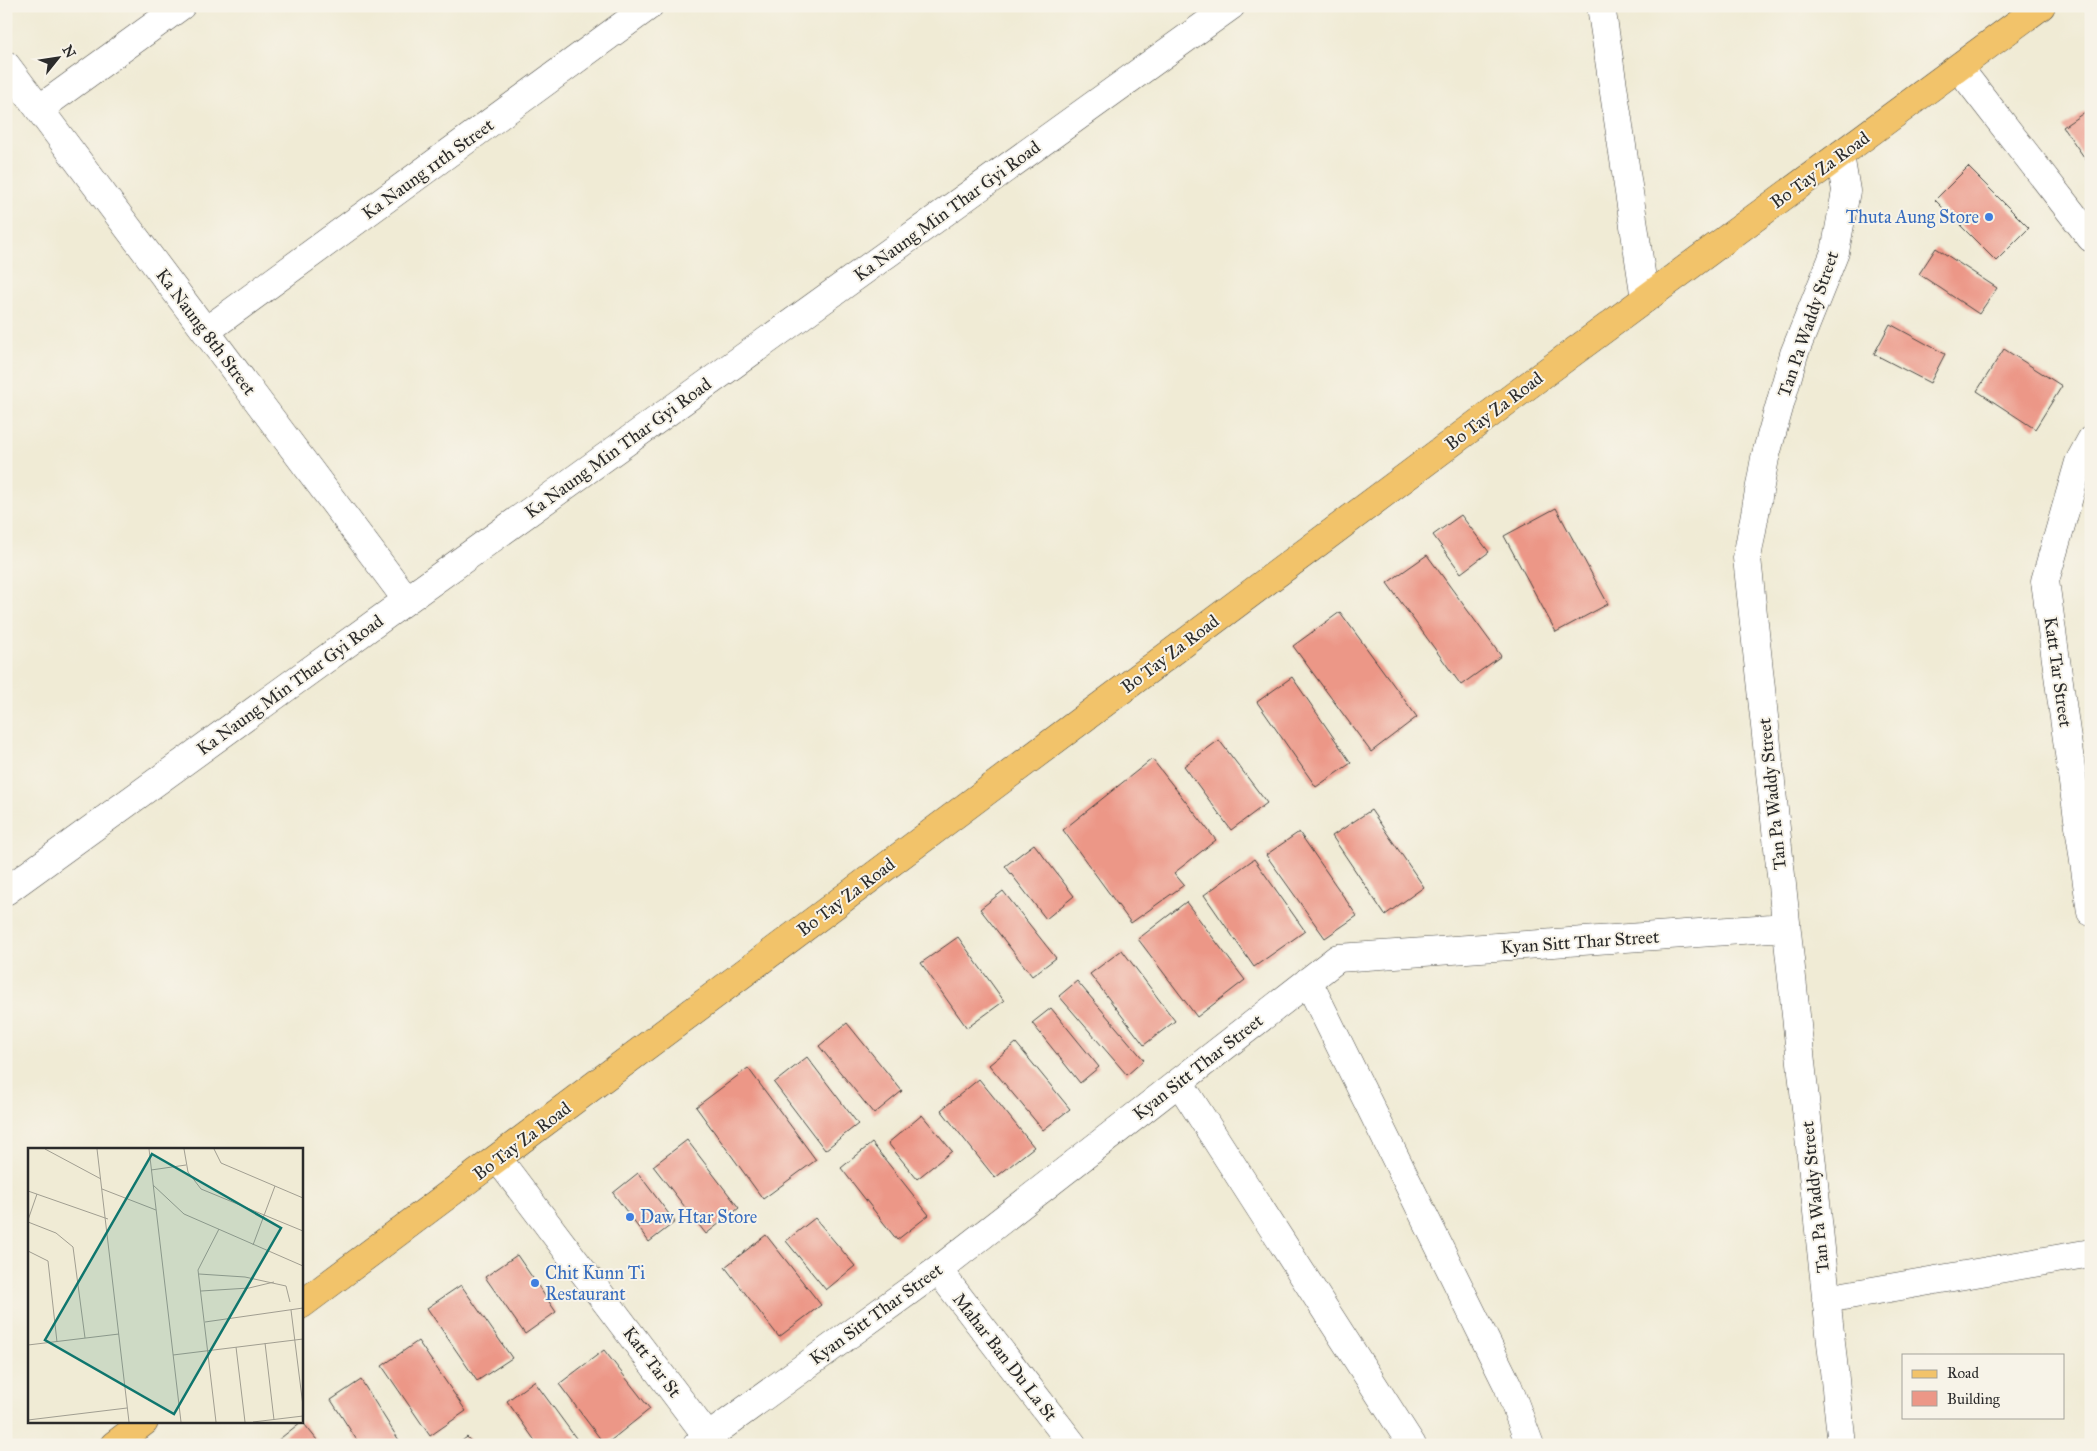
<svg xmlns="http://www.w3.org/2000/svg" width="2097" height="1451" viewBox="0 0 2097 1451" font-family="'IM FELL Great Primer',serif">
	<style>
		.building { fill: #ec9787 }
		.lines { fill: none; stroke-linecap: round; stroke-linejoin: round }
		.minor-casing { stroke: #494844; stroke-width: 29 }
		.major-casing { stroke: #494844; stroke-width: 29 }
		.minor { stroke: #fff; stroke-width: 28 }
		.major { stroke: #f2c36a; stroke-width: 28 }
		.shop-dot { fill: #3f7fe0; stroke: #f7f3e8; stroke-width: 2 }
		.labels { text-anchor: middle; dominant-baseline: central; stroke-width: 4; stroke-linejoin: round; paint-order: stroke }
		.street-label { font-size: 18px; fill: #2b2b2b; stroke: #f7f3e8 }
		.shop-label { font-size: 18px; fill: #366cbe; stroke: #f7f3e8; text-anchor: start }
		.inset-road { fill: none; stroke: #a19e91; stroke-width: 1 }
		.view { fill: #0f766e; fill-opacity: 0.15; stroke: #0f766e; stroke-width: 2.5 }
		.inset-edge { fill: none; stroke: #2b2b2b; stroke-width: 2.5 }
	</style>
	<rect width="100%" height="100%" fill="#f7f3e8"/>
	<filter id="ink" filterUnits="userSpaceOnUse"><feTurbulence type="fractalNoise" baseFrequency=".02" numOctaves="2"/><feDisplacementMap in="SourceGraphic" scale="10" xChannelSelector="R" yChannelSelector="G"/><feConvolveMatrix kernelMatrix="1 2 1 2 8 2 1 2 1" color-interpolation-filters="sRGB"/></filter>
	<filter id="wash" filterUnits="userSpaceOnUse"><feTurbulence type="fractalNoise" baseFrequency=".0096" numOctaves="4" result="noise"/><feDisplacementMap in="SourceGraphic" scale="20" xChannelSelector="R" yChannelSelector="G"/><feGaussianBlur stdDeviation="1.12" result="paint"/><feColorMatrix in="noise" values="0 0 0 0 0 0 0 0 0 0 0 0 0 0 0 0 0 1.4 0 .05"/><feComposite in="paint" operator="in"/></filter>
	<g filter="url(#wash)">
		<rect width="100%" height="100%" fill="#f0ebd5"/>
		<g id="blocks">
			<path class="building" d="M2091 108V167L2063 127Z
				M1968 167 2029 228 1996 261 1935 200Z
				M1936 248 1997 288 1979 314 1919 274Z
				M1890 324 1945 354 1930 383 1874 354Z
				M2004 349 2062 386 2035 429 1977 391Z
				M1556 508 1608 604 1556 632 1504 536Z
				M1461 515 1489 552 1461 573 1433 535Z
				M1427 555 1501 656 1461 685 1387 583Z
				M1340 612 1417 717 1371 752 1293 646Z
				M1292 677 1351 763 1316 787 1257 702Z
				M1219 740 1267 803 1231 830 1184 766Z
				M1152 759 1216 840 1174 873 1184 885 1131 923 1063 830Z
				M1371 810 1424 887 1385 915 1332 836Z
				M1299 832 1357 916 1325 938 1266 855Z
				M1034 844 1074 896 1046 919 1005 866Z
				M1254 859 1305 931 1254 967 1204 895Z
				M1003 891 1056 958 1032 976 980 909Z
				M1186 902 1245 980 1197 1017 1138 939Z
				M958 937 1004 1001 967 1028 921 963Z
				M1122 950 1175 1021 1144 1045 1090 974Z
				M1077 981 1144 1060 1127 1075 1059 996Z
				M1051 1008 1099 1067 1080 1083 1032 1023Z
				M847 1023 902 1091 874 1114 819 1046Z
				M1016 1043 1070 1109 1043 1130 989 1065Z
				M807 1057 858 1124 825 1150 774 1083Z
				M748 1068 816 1160 763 1199 696 1107Z
				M979 1079 1034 1147 995 1178 941 1110Z
				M922 1115 952 1151 917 1179 888 1143Z
				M687 1140 739 1208 706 1234 653 1166Z
				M872 1143 929 1215 897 1240 841 1168Z
				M638 1173 675 1222 649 1242 613 1193Z
				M815 1218 855 1266 826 1290 786 1241Z
				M766 1235 821 1305 779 1337 725 1267Z
				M517 1255 556 1312 525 1334 485 1277Z
				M461 1285 512 1358 477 1381 427 1308Z
				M418 1341 466 1411 430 1436 382 1366Z
				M604 1350 650 1409 605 1445 559 1384Z
				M361 1380 402 1445H360L331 1400Z
				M534 1381 581 1445H538L507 1401Z
				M301 1420 321 1445H272L301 1422Z
				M467 1437 474 1445H457Z"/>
		</g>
	</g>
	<g filter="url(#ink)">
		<use href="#blocks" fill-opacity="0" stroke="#494844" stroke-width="1"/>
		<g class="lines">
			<defs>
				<path id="minor" d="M1601 6 1645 299
					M6 65 407 600
					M1959 68 2091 238
					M39 109 181 6
					M1840 155 1846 191 1835 252 1794 354 1765 458 1747 558 1842 1445
					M206 331 649 6
					M2091 440 2079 462 2045 581 2091 912
					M6 891 407 600 1231 6
					M1308 981 1508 1386 1530 1445
					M1179 1082 1412 1445
					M498 1159 714 1445
					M938 1270 1073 1445
					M1826 1299 2091 1253
					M697 1445 938 1270 1338 958 1786 927"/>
				<path id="major" d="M301 1305 1514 396 2041 6
					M114 1445 144 1422"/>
			</defs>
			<use href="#minor" class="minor-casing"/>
			<use href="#major" class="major-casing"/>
			<use href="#minor" class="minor"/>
			<use href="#major" class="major"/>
		</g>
	</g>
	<g class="shop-dot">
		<circle cx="1989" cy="217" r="5"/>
		<circle cx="630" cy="1217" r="5"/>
		<circle cx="535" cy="1283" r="5"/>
	</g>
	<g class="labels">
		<g class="street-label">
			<text transform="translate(428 169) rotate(-36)">Ka Naung 11th Street</text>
			<text transform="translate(1820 170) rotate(-36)">Bo Tay Za Road</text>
			<text transform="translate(947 211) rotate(-36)">Ka Naung Min Thar Gyi Road</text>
			<text transform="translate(1808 324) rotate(-71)">Tan Pa Waddy Street</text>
			<text transform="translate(206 332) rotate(53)">Ka Naung 8th Street</text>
			<text transform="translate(1494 411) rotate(-37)">Bo Tay Za Road</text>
			<text transform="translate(618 448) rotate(-36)">Ka Naung Min Thar Gyi Road</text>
			<text transform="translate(1170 654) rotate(-37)">Bo Tay Za Road</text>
			<text transform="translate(2058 672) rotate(82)">Katt Tar Street</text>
			<text transform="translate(290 685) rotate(-36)">Ka Naung Min Thar Gyi Road</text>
			<text transform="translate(1772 794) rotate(-96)">Tan Pa Waddy Street</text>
			<text transform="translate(846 897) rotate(-37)">Bo Tay Za Road</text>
			<text transform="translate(1580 942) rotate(-4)">Kyan Sitt Thar Street</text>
			<text transform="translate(1198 1067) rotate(-38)">Kyan Sitt Thar Street</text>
			<text transform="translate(522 1141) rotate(-37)">Bo Tay Za Road</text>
			<text transform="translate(1815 1197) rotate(-96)">Tan Pa Waddy Street</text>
			<text transform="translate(876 1314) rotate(-36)">Kyan Sitt Thar Street</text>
			<text transform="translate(1005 1357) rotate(52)">Mahar Ban Du La St</text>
			<text transform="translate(652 1362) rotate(53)">Katt Tar St</text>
		</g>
		<g class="shop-label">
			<text x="1979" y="217" text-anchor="end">Thuta Aung Store</text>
			<text x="640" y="1217">Daw Htar Store</text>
			<text x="545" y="1273">Chit Kunn Ti<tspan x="545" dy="21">Restaurant</tspan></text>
		</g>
	</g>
	<g transform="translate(28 1148)">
		<rect width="275" height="275" fill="#f0ebd5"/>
		<path class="inset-road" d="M17 1 73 31M69 1 101 274M121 1 153 274M156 1 160 24 173 41 275 83M186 1 193 15 275 50M123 22 158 17M125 37 156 66 275 118M74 41 128 62M0 43 80 71M0 72 9 46M0 74 28 85 45 99 57 190M225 97 247 38M0 103 20 113 29 194M171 126 217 129 258 138 262 154M173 143 221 140 246 134M263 162 275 258M177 174 275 160M237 195 246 272M0 197 91 186M208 199 217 274M145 207 275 191M0 272 99 260M188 274 170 122 191 81M225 274 275 268"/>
		<path class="view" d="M124 6 253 80 146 266 17 192Z"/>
		<rect width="275" height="275" class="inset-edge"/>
	</g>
	<rect width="2097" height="1451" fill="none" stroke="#f7f3e8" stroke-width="25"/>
	<rect x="1902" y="1354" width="162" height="65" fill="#f7f3e8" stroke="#a5a39c"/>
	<rect x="1912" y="1370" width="25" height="8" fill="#f2c36a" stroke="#a5a39c"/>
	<text x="1947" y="1378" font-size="15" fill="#2b2b2b">Road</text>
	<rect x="1912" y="1391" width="25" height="15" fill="#ec9787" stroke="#a5a39c"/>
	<text x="1947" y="1404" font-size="15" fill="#2b2b2b">Building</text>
	<g transform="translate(58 58) rotate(60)" stroke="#f7f3e8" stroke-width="4" paint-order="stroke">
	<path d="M0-4L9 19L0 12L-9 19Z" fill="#2b2b2b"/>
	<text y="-8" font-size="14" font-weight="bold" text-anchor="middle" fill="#2b2b2b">N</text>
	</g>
</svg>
